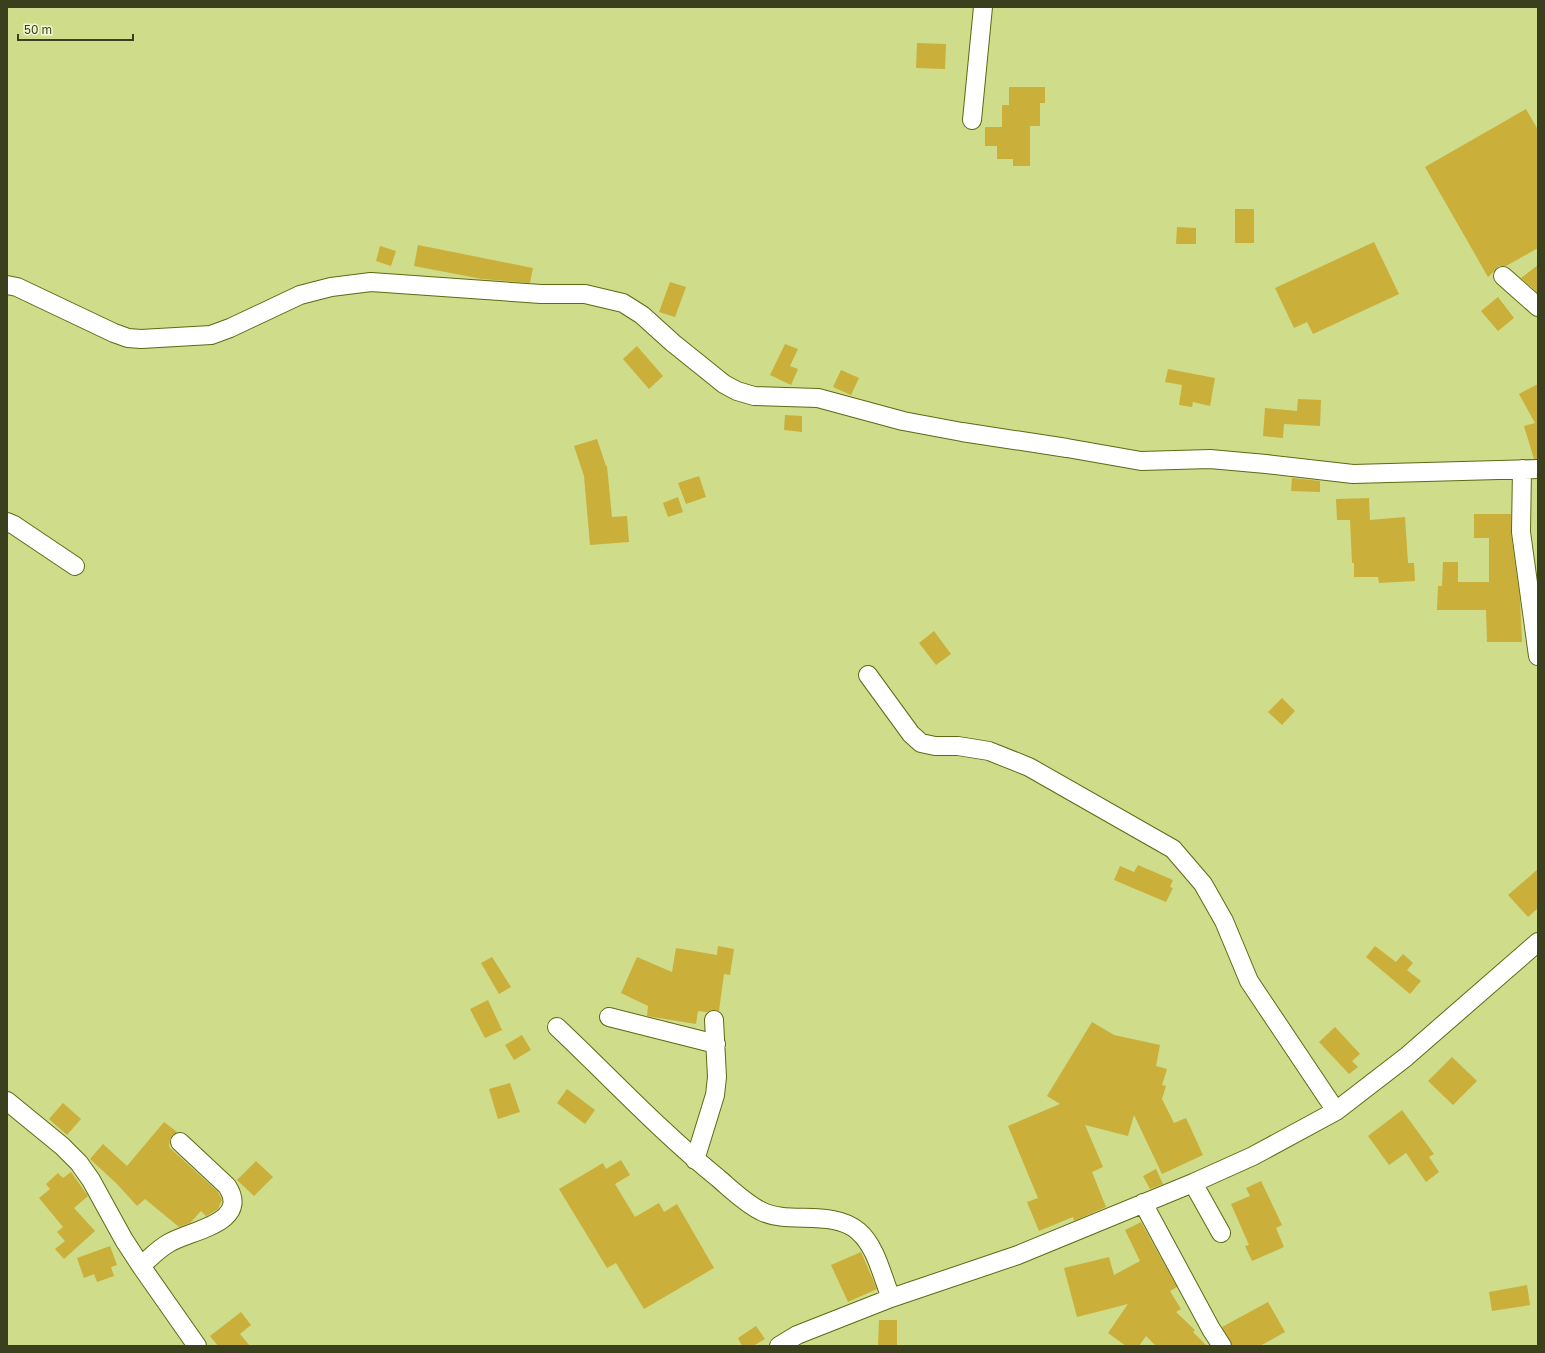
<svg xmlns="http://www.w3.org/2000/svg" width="1545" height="1353" viewBox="0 0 1545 1353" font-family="'Golos Text',sans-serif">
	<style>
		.building { fill: #caaf3a }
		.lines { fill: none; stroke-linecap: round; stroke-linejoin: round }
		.minor-casing { stroke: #5f6912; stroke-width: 20 }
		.minor { stroke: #fff; stroke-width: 18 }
	</style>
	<rect width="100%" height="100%" fill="#cfdc8a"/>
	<path class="building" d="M917 43 946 44 945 69 916 68Z
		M1009 87H1045V103H1040V126H1030V166H1013V159H997V146H985V127H1002V105H1009Z
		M1526 109 1538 130V248L1506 266H1499L1488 277 1425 167Z
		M1235 209H1254V243H1235Z
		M1177 227 1196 228V244H1176Z
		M1374 242 1399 294 1313 334 1307 322 1294 328 1275 288Z
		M418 245 533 268 530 283 482 279 414 266Z
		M380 246 396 251 391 266 376 261Z
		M1538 265V293L1521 278Z
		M670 282 686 287 675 317 659 312Z
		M1498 297 1514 318 1498 331 1481 311Z
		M785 344 798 349 790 366 798 369 791 385 770 375Z
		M637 346 663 376 649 389 623 359Z
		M1168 369 1215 378 1210 406 1193 402 1192 407 1179 405 1182 385 1165 382Z
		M841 370 859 378 851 395 833 387Z
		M1538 384V459H1534L1524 426 1535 423 1519 394Z
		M1298 399 1321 400 1320 426 1284 424 1283 438 1263 436 1265 408 1297 411Z
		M785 415 802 416V432L784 430Z
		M597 439 606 466H607L612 517 627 516 629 542 590 545 584 476 574 446Z
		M699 476 706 497 686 504 678 483Z
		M1292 478 1320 481V492L1291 491Z
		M678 497 683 512 668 517 663 503Z
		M1369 498 1370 520 1405 517 1408 563H1414L1415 581 1379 583 1378 577H1354V563H1352L1350 520H1337L1336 499Z
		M1474 514H1511V533L1520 599 1522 642H1487L1486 610H1437L1438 586H1442L1443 562H1458V582H1489V538H1474Z
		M934 631 951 654 936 665 919 643Z
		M1282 698 1295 711 1282 725 1268 712Z
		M1138 865 1173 880 1170 887 1173 888 1166 902 1114 880 1120 866 1134 872Z
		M1538 869V908L1528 917 1508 895Z
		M718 946 734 949 730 975 724 974 719 1011 713 1010 707 1012 698 1011 696 1024 647 1016 648 1006 621 993 637 957 672 972 676 948 717 955Z
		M1375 946 1396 962 1403 954 1413 963 1407 970 1421 981 1410 994 1366 957Z
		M492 957 511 987 499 994 481 963Z
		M488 1000 502 1030 485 1038 470 1009Z
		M1092 1022 1114 1035 1160 1045 1156 1066 1167 1069 1162 1085 1166 1086 1162 1099 1174 1123 1186 1118 1203 1155 1162 1174 1134 1115 1128 1136 1085 1125 1103 1167 1092 1172 1106 1207 1074 1221 1073 1217 1039 1231 1027 1202 1038 1198 1008 1126 1060 1104 1047 1096Z
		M1335 1027 1360 1054 1352 1061 1358 1067 1349 1074 1319 1042Z
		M522 1035 531 1050 514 1060 505 1045Z
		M1452 1057 1477 1081 1453 1105 1428 1081Z
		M510 1083 520 1112 498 1119 489 1089Z
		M567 1089 595 1110 585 1124 557 1103Z
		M63 1103 81 1119 67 1135 49 1119Z
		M1402 1110 1434 1154 1429 1157 1439 1172 1426 1182 1406 1153 1389 1165 1368 1136Z
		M164 1122 177 1132 170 1139 169 1147 218 1192 222 1200 218 1209 210 1214 206 1216 201 1211 190 1223 179 1227 145 1199 137 1206 117 1184 90 1159 103 1144 127 1166Z
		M621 1160 630 1175 615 1184 635 1217 659 1203 664 1212 677 1204 714 1268 644 1309 616 1263 607 1268 559 1189 603 1163 606 1169Z
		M256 1161 273 1177 254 1196 237 1180Z
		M1156 1169 1163 1184 1150 1189 1143 1176Z
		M71 1172 88 1196 74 1208 95 1231 64 1259 55 1249 65 1241 57 1232 63 1227 39 1198 50 1189 46 1184 58 1173 63 1178Z
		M1261 1181 1282 1225 1276 1228 1284 1247 1252 1261 1245 1246 1249 1245 1231 1204 1250 1196 1246 1188Z
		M1141 1222 1177 1287 1170 1291 1181 1309 1176 1312 1195 1330 1193 1332 1207 1346H1156L1146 1336 1139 1346H1126L1108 1333 1128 1304 1077 1317 1064 1268 1109 1257 1114 1275 1140 1261 1125 1230Z
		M110 1246 117 1265 111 1267 114 1276 97 1282 94 1274 84 1278 77 1258Z
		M861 1252 877 1289 848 1302 831 1265Z
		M1527 1285 1530 1305 1492 1311 1489 1292Z
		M1268 1302 1285 1332 1260 1346H1232L1222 1327Z
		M241 1312 251 1325 240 1334 250 1346H218L210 1336Z
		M879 1320H897V1346H878Z
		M756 1326 765 1339 753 1346H742L738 1338Z"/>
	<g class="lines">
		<defs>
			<path id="minor" d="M972 120 983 7
				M1503 276 1538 307
				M7 285 17 287 114 333 128 338 141 339 211 335 230 328 300 295 331 287 371 282 541 294H585L623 303 642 315 673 343 724 384 737 391 754 396 818 398 903 421 962 432 1067 448 1141 461 1210 459 1266 464 1353 474 1538 469
				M1522 469 1521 532 1538 656
				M7 522 14 525 75 566
				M868 675 911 734 921 743 935 746H958L989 751 1029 767 1173 849 1203 884 1224 921 1249 981 1336 1111
				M609 1017 716 1044
				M557 1027C610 1077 661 1132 718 1178 731 1189 745 1203 761 1211 787 1225 833 1209 858 1231 876 1246 882 1276 891 1298
				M7 1101 62 1146 79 1163 91 1180 124 1240 141 1266
				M180 1142 227 1186C251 1223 191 1230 169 1243 158 1249 150 1258 141 1266L197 1346
				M695 1160 715 1095 717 1077 714 1020
				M1193 1183 1221 1233
				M1143 1203 1211 1329 1222 1346
				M779 1346 797 1335 891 1298 1018 1255 1193 1183 1253 1156 1336 1111 1406 1057 1538 942"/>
		</defs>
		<use href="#minor" class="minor-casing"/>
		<use href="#minor" class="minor"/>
	</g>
	<rect width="1545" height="1353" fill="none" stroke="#3a3f1e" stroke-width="16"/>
	<path d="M18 34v6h115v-6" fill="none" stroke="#3a3f1e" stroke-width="2"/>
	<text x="24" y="34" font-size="12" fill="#3a3f1e" stroke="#f1f9d1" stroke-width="3" paint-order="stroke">50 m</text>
</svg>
